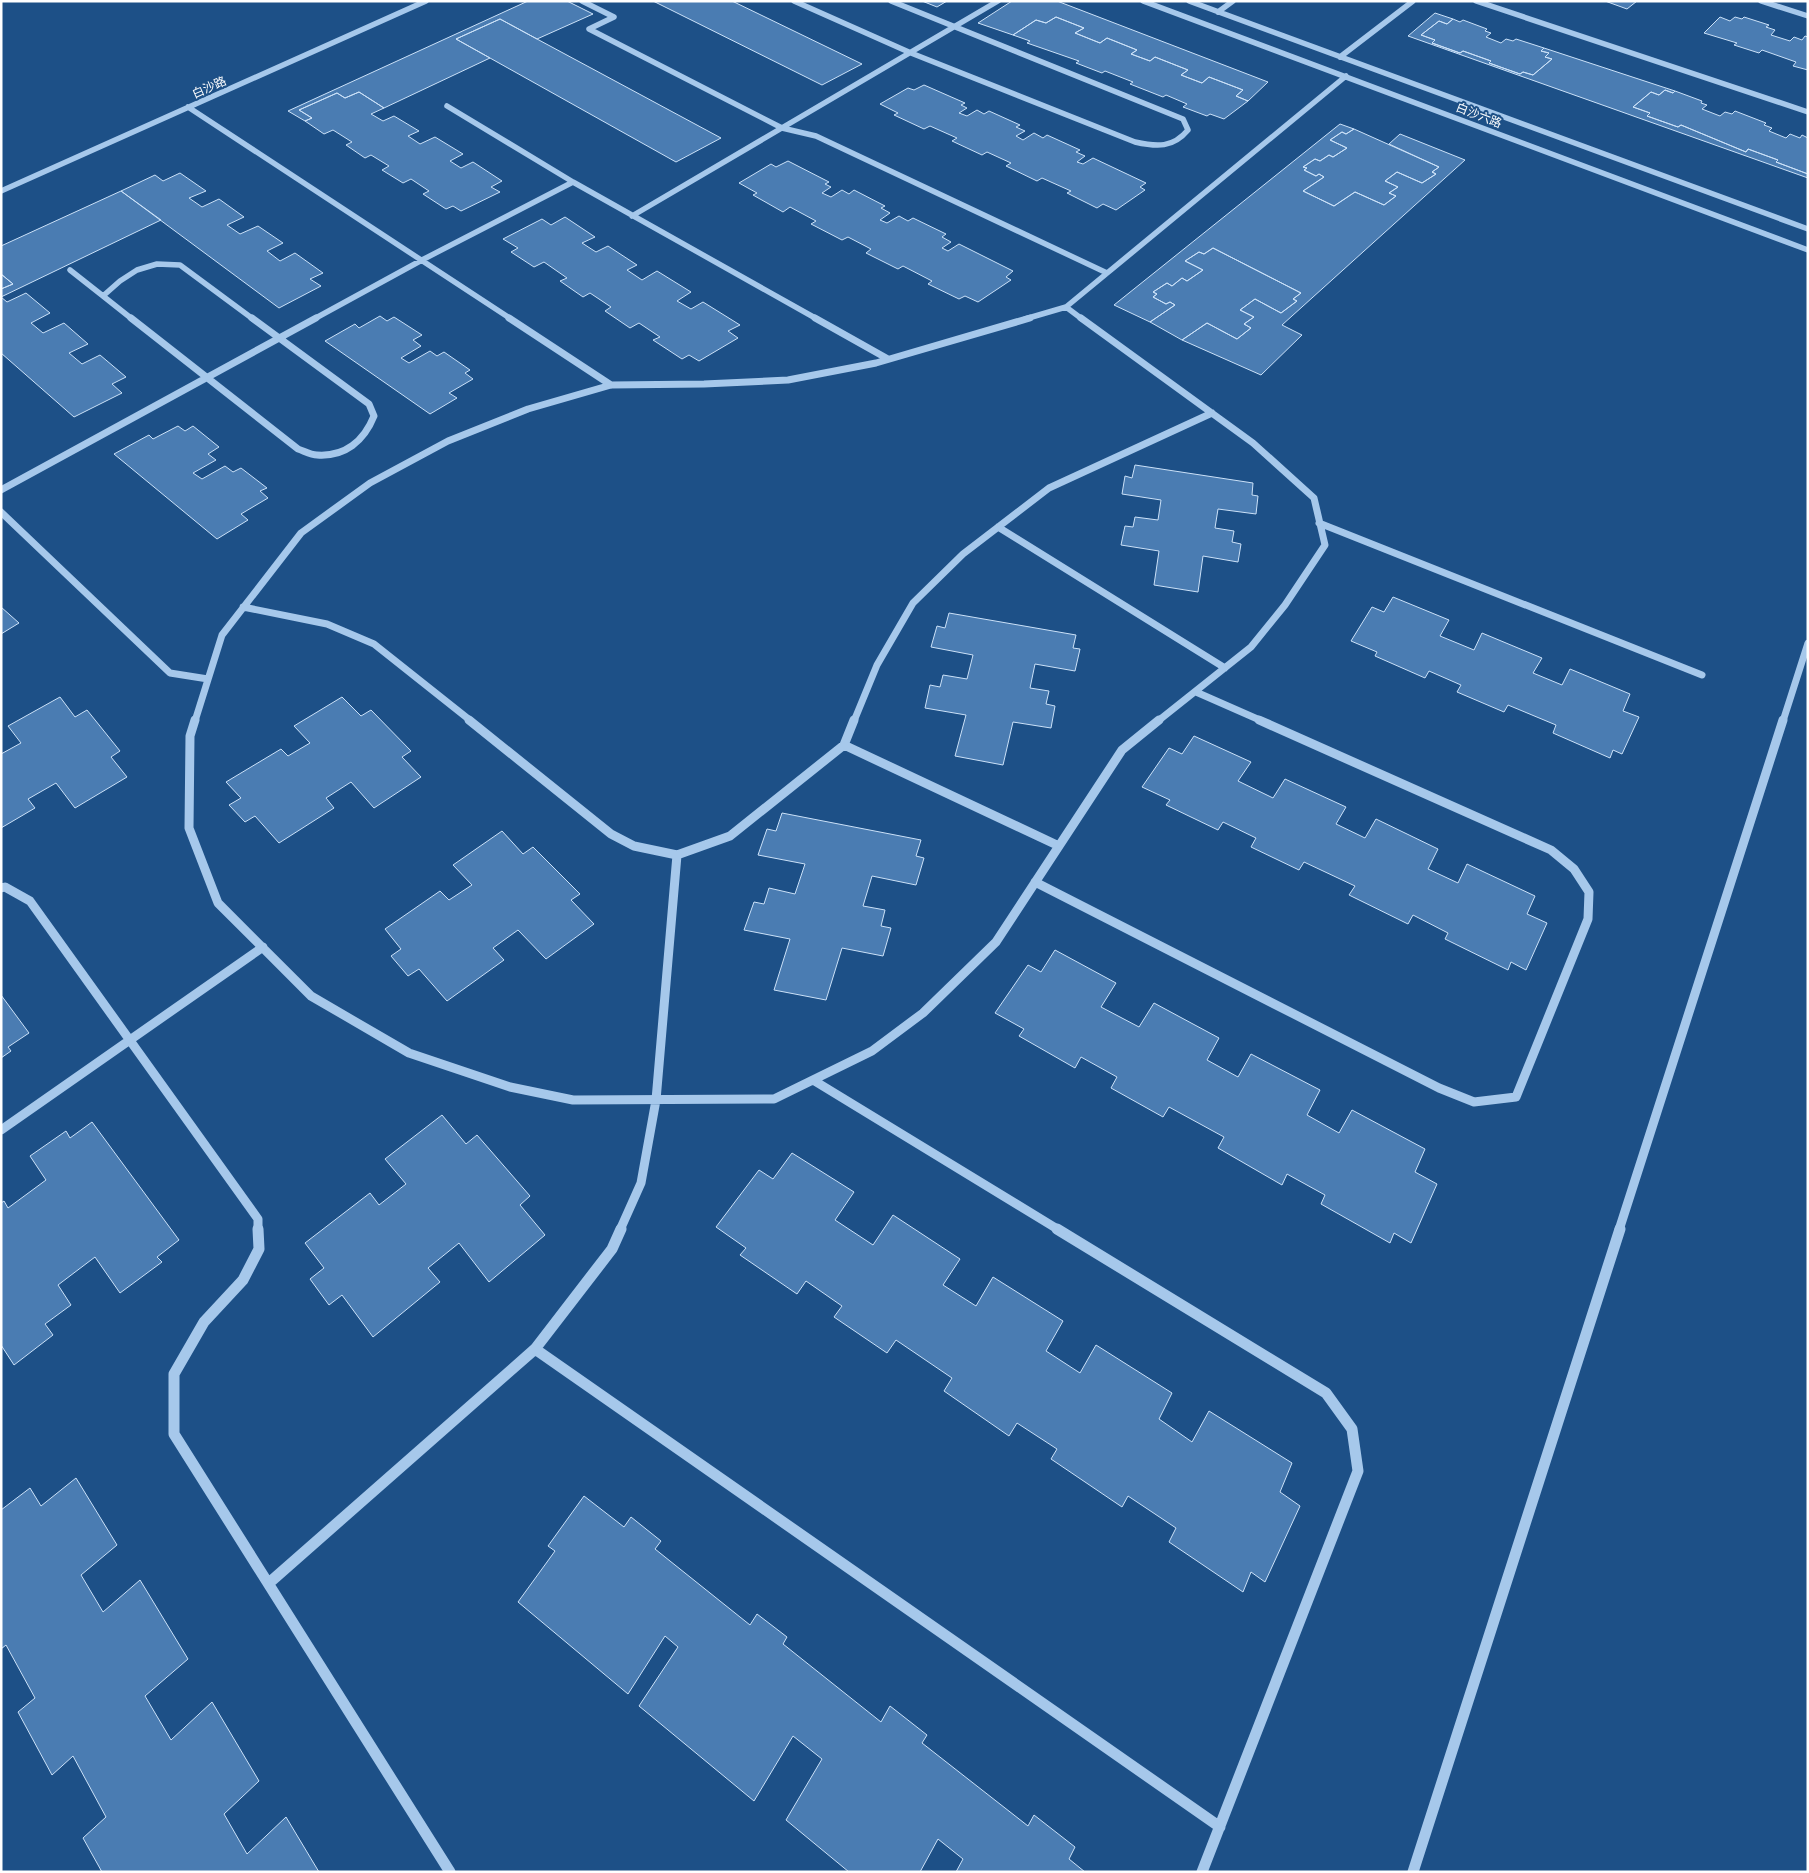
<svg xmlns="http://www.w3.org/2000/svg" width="1809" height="1873" viewBox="0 0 1809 1873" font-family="'PT Sans Narrow','Noto Sans SC',sans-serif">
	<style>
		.building { fill: #4a7cb2; stroke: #cbe1f8 }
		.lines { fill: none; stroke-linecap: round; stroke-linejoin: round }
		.minor-far3 { stroke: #a6c8eb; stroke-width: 5.5 }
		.minor-far2 { stroke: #a6c8eb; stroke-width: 7 }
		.minor-far1 { stroke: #a6c8eb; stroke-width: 9 }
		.minor { stroke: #a6c8eb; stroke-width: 11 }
		.labels { text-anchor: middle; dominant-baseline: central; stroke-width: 4; stroke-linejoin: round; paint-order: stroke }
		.far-street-label { font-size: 12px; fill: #fff; stroke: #1d5087 }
	</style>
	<rect width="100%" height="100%" fill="#1d5087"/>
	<path class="building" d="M528 1H567L593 14 537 39 500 19 456 39 490 58 384 108 359 92 345 98 337 93 299 110 312 118 305 121 288 111Z
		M653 1H732L862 64 822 85Z
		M922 1H947L937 7Z
		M1012 1H1057L1268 82 1248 101 1236 96 1243 90 1209 77 1202 83 1181 75 1188 70 1155 57 1150 61 1131 54 1137 50 1107 38 1100 43 1075 33 1084 28 1056 17 1046 23 1036 20 1013 35 978 23Z
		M1605 1H1637L1627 9Z
		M1435 13 1453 19 1447 24 1439 21 1421 35 1435 40 1432 43 1460 53 1463 51 1491 61 1489 63 1520 74 1523 72 1533 75 1552 59 1545 57 1549 53 1541 51 1544 48 1675 91 1673 93 1665 90 1659 95 1651 92 1633 107 1650 113 1647 116 1678 127 1681 125 1746 152 1748 149 1778 160 1776 162 1808 174V178L1408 36Z
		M1056 17 1084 28 1075 33 1100 43 1107 38 1137 50 1131 54 1150 61 1155 57 1188 70 1181 75 1202 83 1209 77 1243 90 1236 96 1248 101 1224 119 1210 114 1207 116 1183 107 1187 104 1166 95 1163 97 1130 84 1133 82 1105 71 1102 73 1076 63 1079 61 1027 43 1030 41 1013 35 1036 20 1046 23Z
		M1720 17 1730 21 1735 17 1742 19 1744 17 1769 25 1766 27 1775 30 1771 35 1790 41 1794 37 1802 40 1805 36 1808 37V70L1793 66 1796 62 1762 50 1759 53 1734 45 1737 43 1704 33Z
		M500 19 537 39 721 138 676 162 456 39Z
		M1453 19 1460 22 1463 20 1487 29 1485 31 1491 33 1486 37 1501 43 1506 39 1513 41 1516 39 1544 48 1541 51 1549 53 1545 57 1552 59 1533 75 1523 72 1520 74 1489 63 1491 61 1463 51 1460 53 1432 43 1435 40 1421 35 1439 21 1447 24Z
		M924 85 965 103 961 105 967 108 959 113 967 116 977 110 984 114 989 111 1020 125 1016 127 1025 131 1016 136 1023 140 1034 133 1043 138 1047 135 1080 150 1076 152 1085 156 1077 162 1083 164 1093 158 1146 183 1140 187 1145 190 1116 210 1103 204 1097 208 1067 193 1071 191 1042 178 1037 181 1006 166 1011 163 987 152 982 155 952 141 957 138 930 126 924 129 894 115 898 113 880 104 908 88 914 90Z
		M1665 90 1673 93 1675 91 1702 101 1701 103 1707 105 1702 109 1720 116 1725 112 1732 114 1735 111 1766 123 1764 125 1772 128 1769 131 1786 138 1790 134 1800 138 1802 135 1808 138V174L1776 162 1778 160 1748 149 1746 152 1681 125 1678 127 1647 116 1650 113 1633 107 1651 92 1659 95Z
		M359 92 384 108 371 114 383 121 394 116 419 131 408 136 420 144 435 137 463 154 450 161 461 168 473 162 502 181 491 187 500 192 461 211 453 206 446 209 423 194 429 191 411 179 403 183 382 170 389 166 371 155 365 158 346 145 352 142 333 130 324 134 305 121 312 118 299 110 337 93 345 98Z
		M1340 124 1354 129 1346 134 1342 132 1330 140 1347 148 1333 157 1329 155 1320 161 1315 159 1303 167 1307 168 1304 170 1316 176 1319 174 1324 177 1303 191 1334 206 1355 192 1384 205 1396 196 1389 193 1398 187 1385 181 1397 172 1422 183 1436 174 1432 172 1439 167 1389 144 1400 134 1465 160 1282 325 1302 335 1261 375 1182 340 1207 323 1237 339 1251 328 1244 324 1254 317 1240 310 1255 299 1281 313 1297 301 1293 299 1301 293 1213 248 1204 254 1199 252 1185 261 1203 270 1187 281 1182 278 1172 286 1167 283 1153 292 1157 294 1153 297 1166 304 1170 302 1175 305 1150 322 1114 305Z
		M1354 129 1439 167 1432 172 1436 174 1422 183 1397 172 1385 181 1398 187 1389 193 1396 196 1384 205 1355 192 1334 206 1303 191 1324 177 1319 174 1316 176 1304 170 1307 168 1303 167 1315 159 1320 161 1329 155 1333 157 1347 148 1330 140 1342 132 1346 134Z
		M788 161 829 182 825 184 831 187 822 193 831 197 842 190 849 194 854 190 885 206 881 208 890 213 880 220 887 223 899 216 908 221 913 218 946 234 942 237 951 242 942 248 948 251 959 244 1013 271 1006 277 1011 280 978 302 965 296 959 299 928 284 932 281 903 266 898 269 866 253 871 249 848 237 842 240 811 224 816 221 790 207 783 212 753 195 757 193 739 183 771 164 776 167Z
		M180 173 206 191 189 198 202 207 219 199 244 217 227 225 240 234 258 226 283 243 267 251 280 261 295 253 323 273 310 279 321 286 279 308 121 191 155 175 163 181Z
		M121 191 161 220 1 297V289L13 284 1 274V246Z
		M565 217 595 237 582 243 596 252 608 246 637 265 627 270 642 280 657 271 691 292 677 301 691 309 703 302 740 325 728 331 738 338 699 361 689 355 682 359 653 340 660 337 639 323 630 328 605 311 611 307 590 293 583 297 560 281 567 278 544 262 534 267 511 252 518 248 503 239 542 219 551 225Z
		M1213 248 1301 293 1293 299 1297 301 1281 313 1255 299 1240 310 1254 317 1244 324 1251 328 1237 339 1207 323 1182 340 1150 322 1175 305 1170 302 1166 304 1153 297 1157 294 1153 292 1167 283 1172 286 1182 278 1187 281 1203 270 1185 261 1199 252 1204 254Z
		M1 274 13 284 1 289Z
		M26 293 50 313 31 323 43 333 64 323 88 344 69 353 82 364 100 355 126 377 112 384 122 393 74 417 1 353V297L7 302Z
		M380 316 387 321 394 317 422 335 413 340 421 346 401 358 409 363 430 351 437 356 444 352 470 370 465 373 473 379 449 393 457 398 430 414 325 341 355 324 359 328Z
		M178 426 185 431 193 426 219 447 208 454 216 460 193 473 202 479 225 466 233 472 241 468 267 488 260 491 268 498 241 514 248 520 217 539 114 454 149 435 153 439Z
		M1135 465 1253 483 1252 495 1258 496 1256 514 1218 509 1215 528 1234 531 1232 542 1241 544 1238 562 1203 556 1198 592 1154 585 1159 551 1121 545 1125 526 1133 527 1135 517 1158 520 1161 500 1122 494 1125 476 1132 478Z
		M1393 597 1449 620 1440 636 1474 650 1482 633 1542 658 1533 673 1562 685 1570 669 1630 694 1623 711 1639 717 1622 754 1613 750 1610 758 1553 733 1556 725 1508 705 1504 712 1457 692 1461 685 1429 671 1425 678 1375 656 1377 652 1351 641 1372 607 1384 612Z
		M1 607 19 623 1 634Z
		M949 613 1076 635 1073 648 1080 649 1075 671 1035 664 1030 688 1049 691 1046 704 1055 706 1051 728 1013 722 1003 765 955 756 966 715 925 708 930 685 940 687 943 675 967 679 973 655 931 647 937 626 945 628Z
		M60 697 75 717 87 710 120 751 111 757 127 777 75 808 56 783 28 799 35 808 1 828V754L21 743 8 726Z
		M342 697 361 716 371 710 411 751 402 757 421 777 374 808 351 782 326 798 334 808 279 843 255 816 245 822 229 805 241 798 226 782 281 749 288 756 310 743 294 726Z
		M1194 736 1251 762 1238 781 1273 798 1285 779 1346 807 1336 824 1365 838 1376 819 1438 849 1428 869 1458 883 1467 864 1535 896 1527 914 1547 923 1526 970 1511 962 1508 970 1445 939 1448 933 1413 915 1408 924 1349 895 1355 886 1304 862 1299 870 1251 847 1256 838 1223 822 1218 830 1166 805 1170 800 1142 787 1169 748 1182 754Z
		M782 813 921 840 916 856 924 858 916 885 872 876 863 906 885 910 881 926 891 928 883 956 842 948 826 1000 774 990 790 939 744 930 754 902 764 904 769 888 795 894 805 864 758 855 767 829 776 831Z
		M502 831 523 854 533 847 580 894 571 900 594 924 546 959 518 930 493 948 504 960 447 1001 419 969 408 976 391 956 401 949 385 929 440 891 449 900 472 885 453 865Z
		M1055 950 1116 983 1101 1007 1139 1027 1154 1003 1219 1038 1207 1060 1238 1077 1251 1054 1320 1090 1307 1115 1339 1133 1352 1110 1425 1149 1415 1172 1437 1184 1411 1243 1394 1233 1390 1243 1321 1204 1325 1195 1287 1174 1282 1185 1218 1148 1224 1137 1169 1107 1163 1117 1111 1088 1117 1077 1081 1057 1075 1068 1019 1036 1024 1029 995 1013 1028 965 1041 972Z
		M1 995 29 1033 8 1047 11 1051 1 1058Z
		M442 1115 466 1144 477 1135 530 1196 520 1205 545 1235 489 1282 459 1243 428 1268 440 1282 373 1337 342 1295 329 1305 310 1279 324 1268 305 1243 370 1193 379 1205 406 1184 385 1159Z
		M92 1122 179 1240 157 1257 162 1262 120 1293 95 1257 58 1285 71 1305 45 1324 53 1335 14 1365 1 1345V1203L4 1201 8 1208 46 1180 30 1156 66 1131 70 1138Z
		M792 1153 854 1192 835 1220 873 1245 893 1215 960 1259 943 1285 976 1306 993 1277 1063 1321 1046 1351 1080 1373 1096 1345 1172 1393 1159 1419 1192 1442 1209 1411 1292 1463 1280 1492 1300 1506 1265 1582 1251 1572 1243 1592 1169 1542 1176 1528 1128 1496 1122 1507 1051 1459 1057 1449 1017 1423 1009 1436 944 1391 952 1378 896 1340 887 1353 834 1317 842 1306 806 1281 797 1294 740 1255 746 1248 716 1227 759 1170 773 1179Z
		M76 1478 117 1545 81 1575 103 1612 140 1580 188 1659 145 1696 171 1740 212 1702 259 1781 224 1814 247 1854 286 1817 319 1872H102L83 1838 106 1817 73 1756 52 1775 18 1712 35 1698 6 1645 1 1649V1510L30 1488 41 1506Z
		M584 1496 624 1527 631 1517 661 1541 655 1549 750 1625 757 1614 787 1637 783 1644 881 1722 890 1706 927 1735 922 1743 1028 1826 1034 1815 1075 1847 1069 1859 1085 1872H956L963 1859 938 1839 920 1872H849L786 1820 822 1759 793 1736 754 1801 639 1706 678 1647 665 1636 628 1694 518 1602 555 1551 548 1546Z"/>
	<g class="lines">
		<path class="minor-far3" d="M582 1 614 17 589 29 782 128 816 136 1107 273
			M794 1 911 53 1135 142C1157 147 1173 148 1188 130L1183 119 891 1
			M1143 1 1808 250
			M1189 1 1808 229
			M1476 1 1808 112
			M1761 1 1808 16
			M1218 12 1233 1
			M1340 57 1413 1
			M447 106 573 182 817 319
			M188 107 511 319
			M1 191 426 1
			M632 216 998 1
			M70 270 103 296
			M103 296 132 319
			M103 296 120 281 137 270 157 264 180 265 253 319
			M1066 307 1082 319
			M1066 307 1346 76
			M314 319 422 260 573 182
			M1025 319 1066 307"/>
		<path class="minor-far2" d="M131 318 298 449C304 451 311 455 317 455 345 457 364 441 374 416L369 404 252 318
			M509 318 611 385
			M815 318 888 359
			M1081 318 1253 443 1314 498 1325 545 1285 605 1251 647 1158 721
			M1 490 316 318
			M1 512 170 673 208 679
			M1319 523 1702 675
			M998 527 1225 668
			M243 607 327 624 374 644 471 721
			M1196 692 1262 721
			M195 721 222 635 301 533 370 483 448 441 528 409 611 385 704 384 788 380 876 363 1030 318
			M854 721 877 665 913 603 963 554 1049 488 1212 413
			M1783 721 1808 643"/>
		<path class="minor-far1" d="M195 720 190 736 189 828 218 903 311 996 409 1053 510 1087 573 1100 774 1099 872 1051 923 1013 996 942 1122 750 1159 720
			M469 720 611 834 634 846 677 855 730 836 844 745 854 720
			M844 745 1059 846
			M1035 882 1439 1088 1474 1102 1516 1097 1588 919 1589 892 1574 869 1551 850 1259 720
			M1 888 5 887 30 901 258 1219V1230
			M813 1080 1059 1230
			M1 1130 263 947
			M620 1230 641 1183 656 1100 677 855
			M1619 1230 1783 720"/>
		<path class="minor" d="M258 1229 259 1249 243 1280 204 1322 174 1374V1434L450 1872
			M1057 1229 1326 1393 1352 1429 1358 1471 1202 1872
			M535 1349 1220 1827
			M269 1583 535 1349 612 1249 621 1229
			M1413 1872 1620 1229"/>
	</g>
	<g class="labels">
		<g class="far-street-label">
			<text transform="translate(209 87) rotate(-24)">白沙路</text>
			<text transform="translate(1479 115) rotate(21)">白沙六路</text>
		</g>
	</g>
	<rect width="1809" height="1873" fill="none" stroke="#ffffff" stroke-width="5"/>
</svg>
